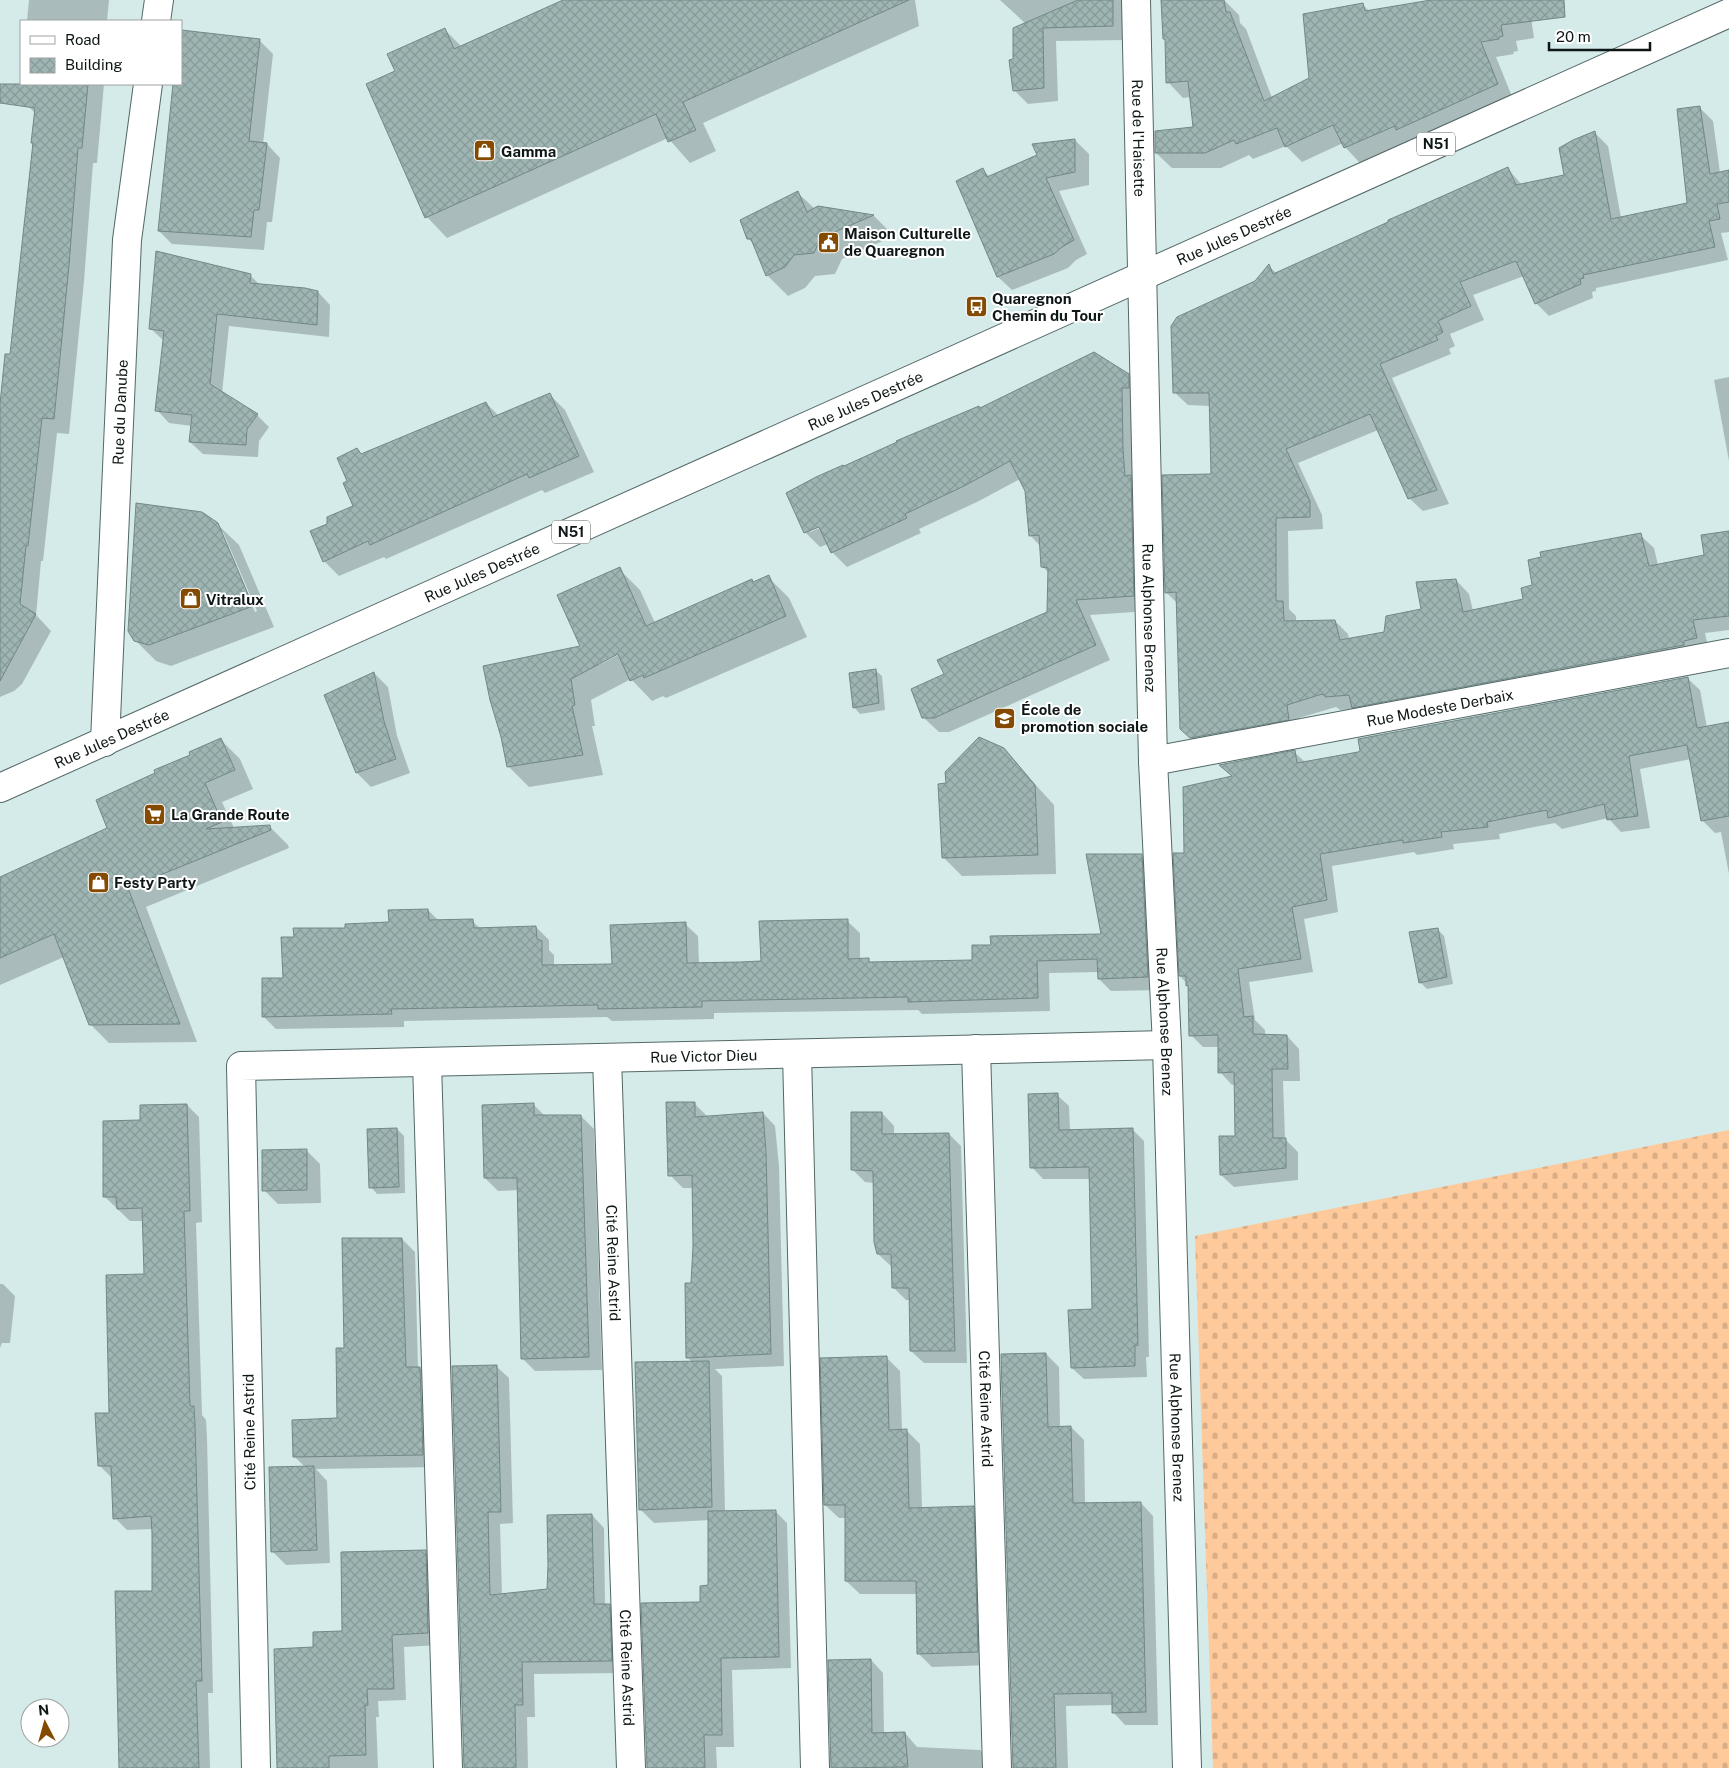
<svg xmlns="http://www.w3.org/2000/svg" width="1729" height="1768" viewBox="0 0 1729 1768" font-family="'Public Sans',sans-serif">
	<style>
		.cemetery { fill: url(#cemetery-stones) }
		.shadow { fill: #0003; fill-rule: evenodd }
		.building { fill: url(#building-cross-hatch); stroke: #728886 }
		.lines { fill: none; stroke-linecap: round; stroke-linejoin: round }
		.minor-casing { stroke: #536866; stroke-width: 30 }
		.primary-casing { stroke: #536866; stroke-width: 30 }
		.minor { stroke: #fff; stroke-width: 28 }
		.primary { stroke: #fff; stroke-width: 28 }
		.labels { text-anchor: middle; dominant-baseline: central; stroke-width: 4; stroke-linejoin: round; paint-order: stroke }
		.shield { fill: #fff; stroke: #565c5c; stroke-width: 1 }
		.shield-label { font-size: 14px; font-weight: bold; fill: #0e1616 }
		.street-label { font-size: 15px; fill: #0e1616; stroke: #fff }
		.poi-label { font-size: 15px; font-weight: bold; fill: #0e1616; stroke: #fff; text-anchor: start }
	</style>
	<defs>
		<pattern id="cemetery-stones" width="16" height="16" patternUnits="userSpaceOnUse" patternTransform="scale(1.25)"><rect width="16" height="16" fill="#ffca9b"/><path d="M2 7V4a2 2 0 0 1 4 0v3zM10 15v-3a2 2 0 0 1 4 0v3z" fill="#d9ad85"/></pattern>
		<pattern id="building-cross-hatch" width="8" height="8" patternUnits="userSpaceOnUse" patternTransform="scale(1.25)"><rect width="8" height="8" fill="#9eb5b3"/><path d="M0 0l8 8M0 8l8-8" fill="none" stroke="#879b99"/></pattern>
	</defs>
	<rect width="100%" height="100%" fill="#d4ebea"/>
	<path class="cemetery" d="M1729 1130V1768H1213L1195 1236Z"/>
	<path class="shadow" d="M29 0H109L107 21H27Z
		M566 0H915L919 26 703 123 716 151 690 163 668 138 447 238 427 217 397 72 444 29 462 47Z
		M1000 0H1125L1126 40 1056 41 1058 101 1028 104 1014 90V60L1026 24Z
		M1219 0H1224L1239 15 1240 23 1246 29 1272 98 1311 79 1362 4 1370 12 1429 2 1428 0H1526L1529 4 1534 38 1516 41 1518 51 1513 52 1514 54 1496 57 1513 99 1360 163 1345 147 1343 143 1302 162 1286 146 1253 159 1249 155 1221 168H1172L1156 153 1194 128 1191 97 1183 98 1168 82Z
		M259 40 273 54 263 144H267L280 158 272 222H267L264 250 172 244 159 231 174 84H181Z
		M31 84H104L97 163H93L84 281 69 434 57 433 43 561H41L36 615 51 631 22 684 14 691 0 697V416L11 355 23 253 35 113 28 106Z
		M1700 108 1713 121 1720 173 1729 171V232L1721 233 1728 260 1596 288V291L1592 292 1593 298 1549 316 1536 303 1524 276 1473 295 1484 320 1450 334 1455 346 1449 349 1451 354 1392 378 1449 504 1423 511 1409 498 1378 430 1298 463 1322 515 1323 529 1288 531 1289 609 1296 616V622L1335 621 1348 634 1349 640 1385 633 1422 610 1456 580 1469 594 1473 611 1524 600 1534 586 1640 535 1654 548 1658 565 1705 556 1729 532V630L1705 633 1709 651 1366 720 1354 709 1340 710 1336 707 1299 718 1302 733 1194 742 1181 729 1178 604 1166 592 1213 476 1210 406 1188 405 1174 392 1256 282 1269 266 1277 274 1508 169 1522 185 1565 176 1595 133 1608 146 1621 218 1689 204Z
		M1075 140 1089 154V185L1059 191 1087 254 1076 260 1068 268 1012 290 998 277 983 170 990 177Z
		M798 193 815 209 818 208 874 216 894 236 842 259 835 274 815 276 805 288 788 296 767 275 754 245 748 238Z
		M250 275 260 285 318 292 330 305 329 337 229 326 222 393 257 415 269 427 259 441 258 457 203 454 190 442 192 426 169 423 157 410 164 341 150 328Z
		M1128 375 1143 390 1148 611 1090 615 1110 660 949 732H939L923 717 946 674 1048 613 1049 573 1043 567 1041 547 1030 535 1026 491 1020 479 979 501 919 529 921 533 847 567 832 552 828 544 820 547 805 532 980 409ZM824 523 825 526 810 532V529Z
		M1729 377V461L1714 380Z
		M549 394 565 410 594 472 545 493 542 490 386 559 384 557 339 576 324 561 329 525 354 506 348 482 362 455 486 403 499 416Z
		M217 524 239 545 274 627 171 666 156 661 135 640ZM220 532H223L257 611 255 612Z
		M619 569 640 590 655 623 768 577 789 598 807 637 666 698 663 696 652 701 631 679 591 700 595 726H592L603 775 529 787 508 766 582 646ZM623 650 624 652 599 665V663Z
		M875 670 882 676 885 710 860 714 854 707Z
		M374 673 388 687 397 736 410 773 371 787 357 773 326 696Z
		M1687 678 1700 690 1707 728 1729 723V874L1721 832 1715 833 1702 820 1691 759 1640 769 1650 828 1621 832 1608 818 1562 829 1555 823 1499 834 1500 839 1453 844 1454 849 1417 855 1414 852 1332 866 1338 912 1304 919 1313 972 1249 982 1255 1020 1265 1030V1036H1287L1299 1049 1300 1081H1283L1285 1139 1298 1152V1180L1234 1187 1221 1175 1236 1137 1235 1084 1232 1085 1220 1072V1047H1203L1191 1035 1190 987 1180 976 1186 855 1233 777 1294 752 1306 763 1358 754Z
		M221 740 240 759 253 789 222 802 234 828 269 826 288 845 289 848 146 907 197 1042 109 1043 90 1024 64 957 0 985V887L109 828 156 774Z
		M1003 749 1054 805 1056 874 962 876 943 857 947 784Z
		M1141 855 1154 868 1160 990 1111 991 1099 979V972L1049 973 1050 1011 922 1014 918 1010 714 1013V1019L612 1021 607 1017 404 1021V1027L276 1029 264 1017 284 979 295 938 346 929 390 923 428 910 439 921H472L481 929 536 927 549 940V950L554 955V966L613 965 685 924 698 936 699 964 763 962 847 921 860 933V960H868L872 963 973 961 992 946 1102 935Z
		M1437 929 1444 936 1453 984 1427 989 1420 982Z
		M1057 1095 1069 1106 1070 1131 1132 1129 1144 1141 1149 1357H1146L1147 1377 1084 1379 1072 1368 1093 1310 1090 1179H1043L1032 1167Z
		M694 1103 708 1117 763 1113 775 1126 779 1166 784 1366 715 1369 722 1376 725 1512 775 1511 787 1523 791 1668 732 1670 734 1747H716L717 1768H648L701 1603 710 1586V1520L654 1523 640 1509 692 1362 687 1357 693 1284 694 1188H683L670 1175Z
		M187 1105 199 1117 202 1222 196 1223 202 1415 206 1420 207 1438 213 1693H208L210 1768H121L154 1592 153 1529 127 1530 115 1518 112 1478 99 1465 146 1276 144 1221H130L105 1197 142 1122Z
		M534 1105 545 1116H581L594 1129 602 1370 535 1371 522 1358 519 1190 498 1191 485 1178Z
		M882 1113 894 1126V1135L949 1134 961 1146 967 1363H924L911 1351 910 1300H906L893 1287V1266H891L878 1254 874 1183 865 1182 853 1170Z
		M397 1129 404 1136 405 1193 377 1194 371 1187Z
		M306 1150 320 1164 321 1203 278 1204 264 1190Z
		M402 1239 415 1252 418 1368H420L433 1381 436 1467 316 1469 327 1481 330 1563 286 1565 272 1551 305 1467 294 1456 338 1419 345 1349Z
		M0 1284H3L15 1296 10 1343H2L0 1348Z
		M1046 1354 1059 1367 1060 1427H1071L1084 1440 1085 1504 1141 1503 1153 1516 1158 1725H1125L1113 1712V1705L1066 1706 1068 1768H1014Z
		M886 1357 900 1371 902 1430H906L920 1444 922 1508 973 1507 987 1521 991 1665 932 1667 918 1653 917 1594H860L846 1581 847 1518H839L825 1505Z
		M496 1366 509 1378 513 1523 500 1524 502 1595 548 1591 592 1515 604 1528 605 1605H609L621 1617 623 1673 534 1674 535 1717H527L528 1768H464L453 1367Z
		M425 1552 438 1564 440 1645 404 1647 406 1700 378 1701 379 1717H376L378 1768H278L314 1648 344 1632Z
		M871 1660 883 1673 884 1734 905 1733 917 1747 980 1750 993 1763V1768H832L829 1661Z"/>
	<path class="building" d="M563 0H909L683 102 696 130 668 142 656 114 425 218 366 84 395 71 387 54 445 28 454 49Z
		M1078 0H1113V26L1043 28 1044 88 1013 91 1009 60 1013 59V28Z
		M1161 0H1224L1226 12H1230L1264 101 1309 78 1303 14 1363 3 1365 11 1431 0H1564L1565 17 1501 25 1503 36 1499 37V39L1481 42 1498 84 1396 130 1395 126 1344 148 1333 125 1285 147 1277 128 1236 144 1234 140 1205 153H1155V131L1193 127 1188 81 1166 83 1165 39H1163Z
		M181 30 260 39 249 141 267 143 259 210H254L251 237 158 231 173 84H181Z
		M0 84H88L82 148H78L69 265 54 419 42 418 28 546H26L20 604 36 614 0 681V404L5 354H10L33 143H31L35 108 0 103Z
		M1700 106 1710 174 1729 170V202L1717 204 1720 219 1709 221 1715 247 1583 275 1584 278 1580 279 1581 284 1535 304 1516 261 1460 282 1471 306 1438 321 1443 332 1436 336 1438 340 1380 364 1437 490 1408 499 1370 414 1286 449 1310 501V517L1276 518V601H1283L1284 621 1335 620 1340 640 1384 632 1386 616 1421 609 1416 582 1456 579 1463 612 1523 599 1521 588 1532 585 1528 560 1541 557 1540 552 1641 533 1649 566 1704 555 1701 535 1729 531V616L1693 620 1697 638 1684 641V645L1352 708 1349 695 1326 697 1322 694 1287 705 1289 720 1190 738 1180 729 1176 592 1165 593 1162 475 1211 474 1209 393H1173L1171 326 1177 317 1255 281 1269 264 1273 274 1388 222V220L1409 211 1508 167 1516 185 1564 175 1559 148 1573 140 1595 131 1611 219 1687 203 1677 109Z
		M1075 139V172L1046 178 1074 240 1062 247 1054 254 997 277 956 181 983 168 987 177 1037 155 1032 144Z
		M798 191 807 212 818 206 874 215 821 238 814 253 794 255 785 267 766 276 751 239H747L740 220Z
		M156 251 251 274 250 283 305 288 318 291 317 325 217 314 210 384 258 414 247 429 246 445 189 442 192 415 155 411 164 331 149 329Z
		M1094 352 1129 374V388H1122L1123 449 1125 476 1131 475 1134 596 1076 600 1096 645 934 718H922L911 689 944 674 937 660 1047 612 1048 568 1041 567 1039 535 1029 536 1025 491 1010 461 964 486 905 514 907 518 831 553 819 527 804 533 786 493 816 477 843 465 844 466 897 442 896 441 979 406 980 408Z
		M550 393 579 456 529 478 527 474 370 545 368 541 323 562 310 531 327 524V517L353 506 343 483 347 481 337 458 357 448 361 454 486 402 493 417Z
		M136 503 202 512 218 523 253 606 149 645 134 641 128 631Z
		M620 567 646 626 752 579 753 582 769 575 786 616 644 678 643 675 630 681 618 654 571 679 575 705 572 706 583 755 507 767 501 737 490 700 483 666 580 646 557 595Z
		M876 669 879 703 853 708 849 673Z
		M374 672 384 721 396 759 356 773 324 695Z
		M1688 677 1697 728 1729 722V816L1701 821 1687 745 1629 756 1638 816 1607 820 1604 804 1548 818 1547 810 1487 822 1488 827 1441 832 1442 837 1403 843V840L1320 854 1327 900 1292 907 1301 959 1238 969 1244 1017 1253 1016V1034L1287 1035 1288 1069H1272L1273 1138H1286V1168L1220 1175 1219 1136H1235L1234 1072 1218 1073V1035L1189 1036 1188 985 1186 986V976H1179L1173 853H1184L1183 787 1232 776 1219 765 1295 750 1297 763 1358 752 1360 751 1358 739Z
		M979 737 1004 748 1035 785 1038 855 942 858 938 784 946 783 945 772Z
		M221 738 235 770 205 783 222 822 206 829 270 825 271 830 128 888 180 1024 89 1025 54 934 0 958V877L107 828 96 800 155 773 154 770 190 755 189 752Z
		M1086 854H1142L1148 977 1098 979 1097 959 1037 961 1038 998 908 1002V997L702 1001V1007L598 1009V1005L391 1009 392 1014 262 1017V978H283L281 937H294L293 928H345V924L389 922 388 910 428 909 429 920 473 919 474 928 536 926 537 939 542 941V965L612 964 610 925 686 922 687 963 741 962 761 961 759 921 848 919V959L869 958V962L972 960V945H991L990 936 1101 934Z
		M1438 928 1447 977 1419 983 1409 932Z
		M1058 1093 1059 1130 1133 1128 1138 1345 1135 1346V1366L1071 1368 1068 1310 1092 1309 1089 1167 1030 1168 1028 1094Z
		M666 1102H695V1117L763 1112 766 1152 771 1354 686 1358 685 1283H691L693 1246 692 1175 668 1176Z
		M534 1103V1115H581L589 1357 521 1359 517 1178H484L482 1105Z
		M187 1104 190 1211H184L190 1406H194L195 1425 202 1681H196L199 1768H119L115 1591H152V1533L151 1516 113 1519 111 1466H98L95 1413H109L106 1275 144 1274 142 1208 117 1209 116 1197H103V1121L140 1120V1105Z
		M851 1112H882V1134L949 1133 955 1351H910L909 1288H892L891 1254H877L874 1242 873 1171 851 1170Z
		M397 1128 399 1187 369 1188 367 1129Z
		M307 1149V1190L262 1191V1150Z
		M342 1238H402L406 1367H420L423 1455 293 1457 292 1420 337 1418 336 1348H344Z
		M1046 1353 1048 1427 1071 1426 1073 1503 1141 1502 1146 1712 1112 1713V1693L1054 1694 1056 1768H1013L1001 1354Z
		M887 1356 889 1430 907 1429 909 1508 974 1506 978 1652 917 1654 916 1581H845V1505H824L820 1358Z
		M709 1361 712 1507 639 1510 635 1362Z
		M497 1365 501 1512H488L490 1595 547 1589 548 1565 547 1515 592 1514 594 1604H610L612 1661 522 1662 523 1705H515L516 1768H464L452 1366Z
		M314 1466 317 1550 271 1552 269 1467Z
		M776 1510 779 1657 721 1658 722 1735H704L705 1768H647L641 1603 700 1602V1586L708 1585V1511Z
		M426 1550 428 1633 392 1635 394 1689H367L368 1705 365 1706 366 1755 329 1756V1768H277L274 1649 313 1647V1632L342 1631 341 1552Z
		M871 1659 872 1733 905 1732 908 1767 831 1768 828 1660Z"/>
	<g class="lines">
		<defs>
			<g id="minor">
				<path id="s1" d="M1136 0 1153 761 1167 1045 1187 1768"/>
				<path d="M156 21 159 0"/>
				<path id="s2" d="M105 742 127 240 148 84"/>
				<path id="s3" d="M1153 761 1729 653"/>
				<path id="s4" d="M976 1049 997 1768"/>
				<path d="M797 1054 815 1768"/>
				<path id="s5" d="M607 1058 631 1768"/>
				<path d="M427 1062 448 1768"/>
				<path id="s6" d="M256 1768 241 1066 1167 1045"/>
			</g>
			<g id="primary">
				<path id="s7" d="M0 788 1729 13"/>
			</g>
		</defs>
		<use href="#minor" class="minor-casing"/>
		<use href="#primary" class="primary-casing"/>
		<use href="#minor" class="minor"/>
		<use href="#primary" class="primary"/>
	</g>
	<defs>
		<symbol id="shop-square" viewBox="-11 -11 22 22"><rect x="-9" y="-9" width="18" height="18" rx="4" fill="#844b00" stroke="#fff"/><path d="M-5-2.5h2.3a2.7 3.5 0 0 1 5.4 0H5L5.5 6h-11ZM-1.5-2.5h3a1.5 2.3 0 0 0-3 0Z" fill="#fff"/></symbol>
		<symbol id="civic-square" viewBox="-11 -11 22 22"><rect x="-9" y="-9" width="18" height="18" rx="4" fill="#844b00" stroke="#fff"/><path d="M-.6-6.5H3V-4.5H.6V-3L4-1V1h2V6H-6V1h2V-1L-.6-3ZM-1.2 2.5V6h2.4V2.5Z" fill="#fff"/></symbol>
		<symbol id="bus-square" viewBox="-11 -11 22 22"><rect x="-9" y="-9" width="18" height="18" rx="4" fill="#844b00" stroke="#fff"/><path d="M-5-6H5V4H4V6H2V4H-2V6H-4V4H-5ZM-3.5-4V0h7V-4ZM-3.5 1.2v1.5H-2V1.2ZM2 1.2v1.5H3.5V1.2Z" fill="#fff"/></symbol>
		<symbol id="school-square" viewBox="-11 -11 22 22"><rect x="-9" y="-9" width="18" height="18" rx="4" fill="#844b00" stroke="#fff"/><path d="M0-5L7-2L0 1L-7-2ZM-4 1L0 2.5L4 1V4Q0 6-4 4Z" fill="#fff"/></symbol>
		<symbol id="supermarket-square" viewBox="-11 -11 22 22"><rect x="-9" y="-9" width="18" height="18" rx="4" fill="#844b00" stroke="#fff"/><path d="M-6-5.5h2.5l.6 2H6L4.5 2H-2.5L-4.4-4H-6ZM-1.5 3.2a1.3 1.3 0 1 0 .1 0ZM3 3.2a1.3 1.3 0 1 0 .1 0Z" fill="#fff"/></symbol>
	</defs>
	<g fill-rule="evenodd">
		<use href="#shop-square" x="472" y="138" width="25" height="25"/>
		<use href="#civic-square" x="816" y="230" width="25" height="25"/>
		<use href="#bus-square" x="964" y="294" width="25" height="25"/>
		<use href="#shop-square" x="178" y="586" width="25" height="25"/>
		<use href="#school-square" x="992" y="706" width="25" height="25"/>
		<use href="#supermarket-square" x="142" y="802" width="25" height="25"/>
		<use href="#shop-square" x="86" y="870" width="25" height="25"/>
	</g>
	<g class="labels">
		<g class="shield">
			<rect x="1417" y="132.5" width="38" height="23" rx="4"/>
			<rect x="552" y="520.5" width="38" height="23" rx="4"/>
		</g>
		<g class="shield-label">
			<text x="1436" y="144">N51</text>
			<text x="571" y="532">N51</text>
		</g>
		<g class="street-label">
			<text stroke="none"><textPath href="#s1" startOffset="138">Rue de l'Haisette</textPath></text>
			<text stroke="none"><textPath href="#s7" startOffset="1352">Rue Jules Destrée</textPath></text>
			<text stroke="none"><textPath href="#s7" startOffset="948">Rue Jules Destrée</textPath></text>
			<text stroke="none"><textPath href="#s2" startOffset="330">Rue du Danube</textPath></text>
			<text stroke="none"><textPath href="#s7" startOffset="528">Rue Jules Destrée</textPath></text>
			<text stroke="none"><textPath href="#s1" startOffset="618">Rue Alphonse Brenez</textPath></text>
			<text stroke="none"><textPath href="#s3" startOffset="292">Rue Modeste Derbaix</textPath></text>
			<text stroke="none"><textPath href="#s7" startOffset="122">Rue Jules Destrée</textPath></text>
			<text stroke="none"><textPath href="#s1" startOffset="1022">Rue Alphonse Brenez</textPath></text>
			<text stroke="none"><textPath href="#s6" startOffset="1165">Rue Victor Dieu</textPath></text>
			<text stroke="none"><textPath href="#s5" startOffset="205">Cité Reine Astrid</textPath></text>
			<text stroke="none"><textPath href="#s4" startOffset="360">Cité Reine Astrid</textPath></text>
			<text stroke="none"><textPath href="#s1" startOffset="1428">Rue Alphonse Brenez</textPath></text>
			<text transform="translate(249 1432) rotate(-91)">Cité Reine Astrid</text>
			<text stroke="none"><textPath href="#s5" startOffset="610">Cité Reine Astrid</textPath></text>
		</g>
		<g class="poi-label">
			<text x="501" y="151">Gamma</text>
			<text x="844" y="233">Maison Culturelle<tspan x="844" dy="17">de Quaregnon</tspan></text>
			<text x="992" y="298">Quaregnon<tspan x="992" dy="17">Chemin du Tour</tspan></text>
			<text x="206" y="599">Vitralux</text>
			<text x="1021" y="709">École de<tspan x="1021" dy="17">promotion sociale</tspan></text>
			<text x="171" y="814">La Grande Route</text>
			<text x="114" y="882">Festy Party</text>
		</g>
	</g>
	<rect x="20" y="20" width="162" height="65" fill="#ffffff" stroke="#9fa2a2"/>
	<rect x="30" y="36" width="25" height="8" fill="#ffffff" stroke="#9fa2a2"/>
	<text x="65" y="45" font-size="15" fill="#0e1616">Road</text>
	<rect x="30" y="58" width="25" height="15" fill="url(#building-cross-hatch)" stroke="#9fa2a2"/>
	<text x="65" y="70" font-size="15" fill="#0e1616">Building</text>
	<g transform="translate(45 1723) rotate(354)"><circle r="24" fill="#ffffff" stroke="#9fa2a2"/>
	<path d="M0-4L9 19L0 12L-9 19Z" fill="#844b00"/>
	<text y="-8" font-size="14" font-weight="bold" text-anchor="middle" fill="#0e1616">N</text>
	</g>
	<path d="M1549 42v8h101v-8" fill="none" stroke="#0e1616" stroke-width="2.5"/>
	<text x="1556" y="42" font-size="15" fill="#0e1616" stroke="#ffffff" stroke-width="4" paint-order="stroke">20 m</text>
</svg>
